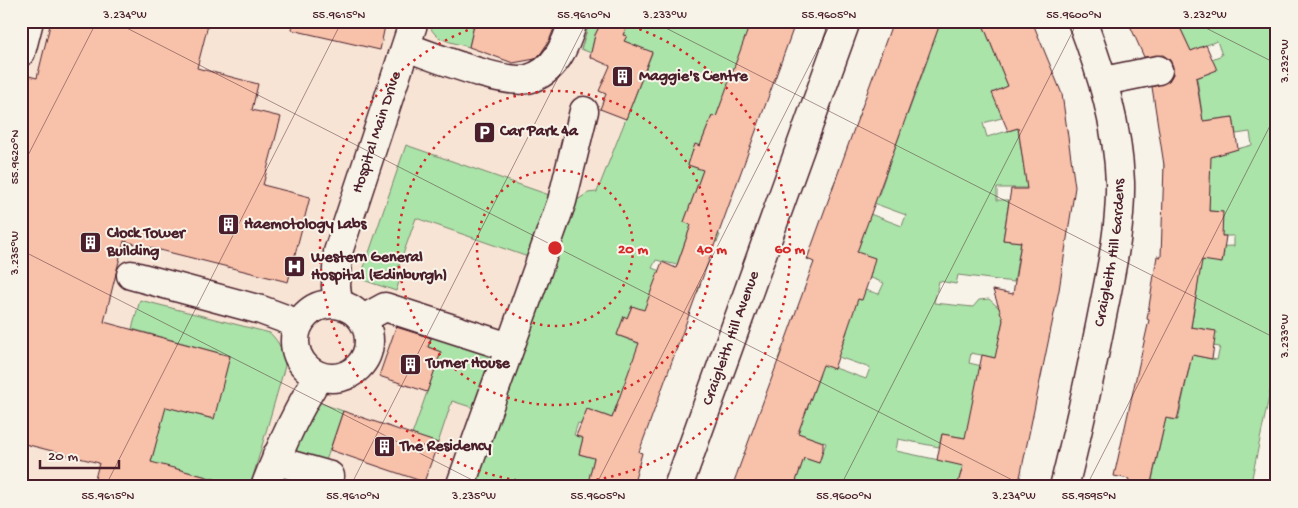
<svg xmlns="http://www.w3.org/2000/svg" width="1298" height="508" viewBox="0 0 1298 508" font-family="'Gochi Hand',sans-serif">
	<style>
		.built { fill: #f7e4d5 }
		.green { fill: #aae4a9; stroke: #7a826a }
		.building { fill: #f7c1aa; stroke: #4a1f2b }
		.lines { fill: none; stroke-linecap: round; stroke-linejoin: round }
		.minor-casing { stroke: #4a1f2b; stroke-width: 31 }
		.minor { stroke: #f7f3e8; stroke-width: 28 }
		.ticks { fill: none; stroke: #4a1f2b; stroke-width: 1; stroke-opacity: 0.45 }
		.ring { fill: none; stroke: #d62828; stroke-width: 2.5; stroke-dasharray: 2.5 5 }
		.labels { text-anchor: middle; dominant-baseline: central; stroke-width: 4; stroke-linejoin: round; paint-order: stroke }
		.poi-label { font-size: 16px; font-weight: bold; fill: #4a1f2b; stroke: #f7f3e8; text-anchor: start }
		.street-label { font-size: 16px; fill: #4a1f2b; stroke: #f7f3e8 }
		.centre { fill: #d62828; stroke: #f7f3e8; stroke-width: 2.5 }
		.ring-label { font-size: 15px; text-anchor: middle; font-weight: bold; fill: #d62828; stroke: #f7f3e8; stroke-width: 4; stroke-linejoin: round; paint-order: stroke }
		.neatline { fill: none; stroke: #4a1f2b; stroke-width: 2 }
		.ticks-label { font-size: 12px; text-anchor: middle; fill: #4a1f2b }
	</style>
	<rect width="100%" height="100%" fill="#f7f3e8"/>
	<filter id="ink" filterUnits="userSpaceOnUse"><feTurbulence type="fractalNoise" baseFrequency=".02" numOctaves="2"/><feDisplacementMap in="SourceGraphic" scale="10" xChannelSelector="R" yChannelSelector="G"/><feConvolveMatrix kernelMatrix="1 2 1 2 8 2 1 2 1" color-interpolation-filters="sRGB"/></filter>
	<g filter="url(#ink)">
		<path class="built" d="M21 21H637L655 44 485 487H21Z"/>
		<path class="green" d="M429 21H475L469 47C453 42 431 41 429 21Z
			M590 21H602L595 35 591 53 581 49Z
			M625 21H753L716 117 712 116 700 146 695 145 688 165 703 170 684 222 720 235 717 242 689 231 677 265 656 260 652 268 700 286 698 292 657 277 653 327 632 306 627 318 624 317 617 335 640 344 612 418 587 409 582 424 578 423 574 435 583 438 579 454 594 458 587 487H464L574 202 588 193 597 192 652 53 624 41 627 36 623 35 628 23Z
			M941 21H998L984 27 1008 86 992 93 1020 113 983 123 987 137 1018 128 1027 188H997V200H1009L1003 240 1021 242 1014 282 958 275 956 284 939 281 934 303 973 307 979 300 989 299 999 308 1005 309 996 358 971 353 969 363 1021 375 971 439 942 434 939 447 898 439 896 451 963 465 958 483 970 487H794L804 458 819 463 826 443 798 433 820 374 778 359 782 349 866 379 870 368 827 353 842 346 847 332 848 295 861 300 865 290 879 294 884 283 851 270 870 214 902 226 906 215 832 188 836 179 879 194 900 134 857 119 865 101 907 116 929 56 924 39 933 43Z
			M1177 21H1277V359L1250 487H1180L1152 480 1166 418 1178 420 1192 355 1217 360 1220 347 1213 346 1215 331 1191 327 1201 264 1203 260 1222 262 1224 252 1205 249V247L1234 246V236H1209L1223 212 1209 211 1210 172 1164 171V161L1208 157 1252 145 1250 132 1236 134 1233 117 1203 121 1197 78 1216 70 1212 59 1222 55 1217 41 1191 51Z
			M406 145 552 196 531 258 416 218 396 274 401 276 396 291 360 279Z
			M140 300 270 333C280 343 284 352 285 366L250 487H205L207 477 173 468 145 487 162 419 97 388 213 419 230 356 132 329Z
			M433 333 496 354 477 409 452 401 438 443 412 435 441 352 428 347Z
			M312 400 343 411 317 487H278Z"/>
		<path class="building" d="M51 21H209L197 68 258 84 252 110 281 117 263 185 310 197 288 282 124 241 104 322 230 356 214 419 166 407 151 462 218 480 217 487H93L99 463 21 443V74L37 78Z
			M293 21H386L380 50 292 30Z
			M475 21H557L549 41 541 53 535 59 513 63 469 47Z
			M602 21H629L623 35 627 36 624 41 652 52 626 119 600 109 606 94 599 91 610 66 590 57 595 35Z
			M751 21H796L639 452 642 453 633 487H587L594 458 579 454 583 438 576 436 587 409 612 418 639 343 617 335 624 316 627 318 632 306 644 310 662 262 676 268 691 225 684 222 703 170 688 165 695 144 700 146 712 116 716 117Z
			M893 21H941L857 252 875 258 870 277 862 300 858 299 834 369 823 365 798 433 823 442V450L819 463 804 458 794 487H732L814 262 807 259Z
			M998 21H1032L1062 94 1075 187 1059 290 1018 487H971L958 483 963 466 937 460 942 434 965 438 982 355 995 358 1003 320 993 290 1013 294 1021 242 1003 240 1011 189H1027L1018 128 1008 131 992 93 1008 86 984 27Z
			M1128 21H1177L1191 51 1206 45 1217 70 1196 78 1203 121 1233 117 1238 149 1211 157 1209 211 1223 212 1222 236H1226L1222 263 1202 260 1191 327 1216 331 1212 359 1192 355 1177 420 1166 418 1150 487H1127L1129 479 1114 476 1149 320 1147 319 1157 256 1161 257 1164 165 1152 87 1169 81 1173 74V67L1170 60 1163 55 1144 57Z
			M396 327 431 338 428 347 441 352 427 392 379 376Z
			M343 411 438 443 424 482 330 450Z"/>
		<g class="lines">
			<defs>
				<g id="minor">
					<path d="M406 47C433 56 502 85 528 79 555 72 566 45 573 21"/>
					<path d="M21 52 29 21"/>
					<path d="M1104 81 1158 70"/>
					<path d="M131 275 261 310 299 324"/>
					<circle cx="332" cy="341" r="37"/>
					<path id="s1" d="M338 304 336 286 338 252 414 21"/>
					<path d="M363 319 385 307 509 347"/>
					<path d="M277 455 284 463 330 476"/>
					<path d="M265 487C280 448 296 411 319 376"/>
					<path d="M460 487 562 201 584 111"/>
					<path id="s2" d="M678 487 846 21"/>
					<path id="s3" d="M1064 487C1078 432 1090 376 1101 321 1110 275 1121 230 1120 182 1118 126 1102 74 1082 21"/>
				</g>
			</defs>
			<use href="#minor" class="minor-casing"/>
			<use href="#minor" class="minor"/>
		</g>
	</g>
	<path class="ticks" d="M113 21 1026 487M652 21 1277 339M1192 21 1277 64M21 169 97 21M21 250 486 487M105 487 342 21M350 487 587 21M595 487 832 21M840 487 1078 21M1086 487 1277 112"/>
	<g class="ring">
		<circle cx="555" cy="248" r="78"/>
		<circle cx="555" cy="248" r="157"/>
		<path d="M618 22A235 235 0 1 1 492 22"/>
	</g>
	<defs>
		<symbol id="building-square" viewBox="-11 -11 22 22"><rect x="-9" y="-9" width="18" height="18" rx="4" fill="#4a1f2b" stroke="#f7f3e8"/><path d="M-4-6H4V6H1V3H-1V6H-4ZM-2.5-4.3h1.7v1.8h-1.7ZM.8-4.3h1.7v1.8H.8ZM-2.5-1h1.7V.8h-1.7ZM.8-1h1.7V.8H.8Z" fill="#fff"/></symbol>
		<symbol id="parking-square" viewBox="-11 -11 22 22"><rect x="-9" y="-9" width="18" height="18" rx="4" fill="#4a1f2b" stroke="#f7f3e8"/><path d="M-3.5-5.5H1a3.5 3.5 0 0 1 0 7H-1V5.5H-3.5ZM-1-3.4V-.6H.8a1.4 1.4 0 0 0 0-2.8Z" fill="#fff"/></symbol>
		<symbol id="hospital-square" viewBox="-11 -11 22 22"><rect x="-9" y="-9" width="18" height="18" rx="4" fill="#4a1f2b" stroke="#f7f3e8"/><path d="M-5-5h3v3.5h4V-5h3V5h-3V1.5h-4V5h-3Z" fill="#fff"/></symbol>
	</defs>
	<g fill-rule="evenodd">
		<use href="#building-square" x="610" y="64" width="25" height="25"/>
		<use href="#parking-square" x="472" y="120" width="25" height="25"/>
		<use href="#building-square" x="216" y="212" width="25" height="25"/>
		<use href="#building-square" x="78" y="230" width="25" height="25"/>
		<use href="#hospital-square" x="282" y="254" width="25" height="25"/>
		<use href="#building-square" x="398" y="352" width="25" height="25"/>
		<use href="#building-square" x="372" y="434" width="25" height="25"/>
	</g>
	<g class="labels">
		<g class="poi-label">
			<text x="639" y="77">Maggie's Centre</text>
			<text x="500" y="132">Car Park 4a</text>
			<text x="244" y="225">Haemotology Labs</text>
			<text x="107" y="234">Clock Tower<tspan x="107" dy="18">Building</tspan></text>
			<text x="311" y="258">Western General<tspan x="311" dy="18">Hospital (Edinburgh)</tspan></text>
			<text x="426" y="364">Turner House</text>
			<text x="400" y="447">The Residency</text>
		</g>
		<g class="street-label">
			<text stroke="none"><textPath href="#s1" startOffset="178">Hospital Main Drive</textPath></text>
			<text stroke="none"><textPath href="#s3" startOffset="239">Craigleith Hill Gardens</textPath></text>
			<text stroke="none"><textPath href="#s2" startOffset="158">Craigleith Hill Avenue</textPath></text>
		</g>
	</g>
	<circle cx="555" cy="248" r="8" class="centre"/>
	<g class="ring-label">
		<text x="633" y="253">20 m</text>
		<text x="712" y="253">40 m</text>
		<text x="790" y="253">60 m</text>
	</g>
	<rect width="1298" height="508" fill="none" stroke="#f7f3e8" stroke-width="55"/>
	<path d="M40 460v8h79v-8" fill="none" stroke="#4a1f2b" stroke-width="2.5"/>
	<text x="48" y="460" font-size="15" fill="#4a1f2b" stroke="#f7f3e8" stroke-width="4" paint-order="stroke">20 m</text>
	<rect x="28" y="28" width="1242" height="452" class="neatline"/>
	<g class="ticks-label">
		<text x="125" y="18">3.234°W</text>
		<text x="339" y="18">55.9615°N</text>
		<text x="584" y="18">55.9610°N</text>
		<text x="665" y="18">3.233°W</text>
		<text x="829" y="18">55.9605°N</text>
		<text x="1074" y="18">55.9600°N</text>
		<text x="1205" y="18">3.232°W</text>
		<text transform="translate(1284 61) rotate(-90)" y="4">3.232°W</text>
		<text transform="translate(14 157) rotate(-90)" y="4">55.9620°N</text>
		<text transform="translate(14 253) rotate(-90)" y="4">3.235°W</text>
		<text transform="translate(1284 336) rotate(-90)" y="4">3.233°W</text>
		<text x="108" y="499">55.9615°N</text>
		<text x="353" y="499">55.9610°N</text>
		<text x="474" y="499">3.235°W</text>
		<text x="598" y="499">55.9605°N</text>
		<text x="844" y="499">55.9600°N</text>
		<text x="1014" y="499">3.234°W</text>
		<text x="1089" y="499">55.9595°N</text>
	</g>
</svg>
